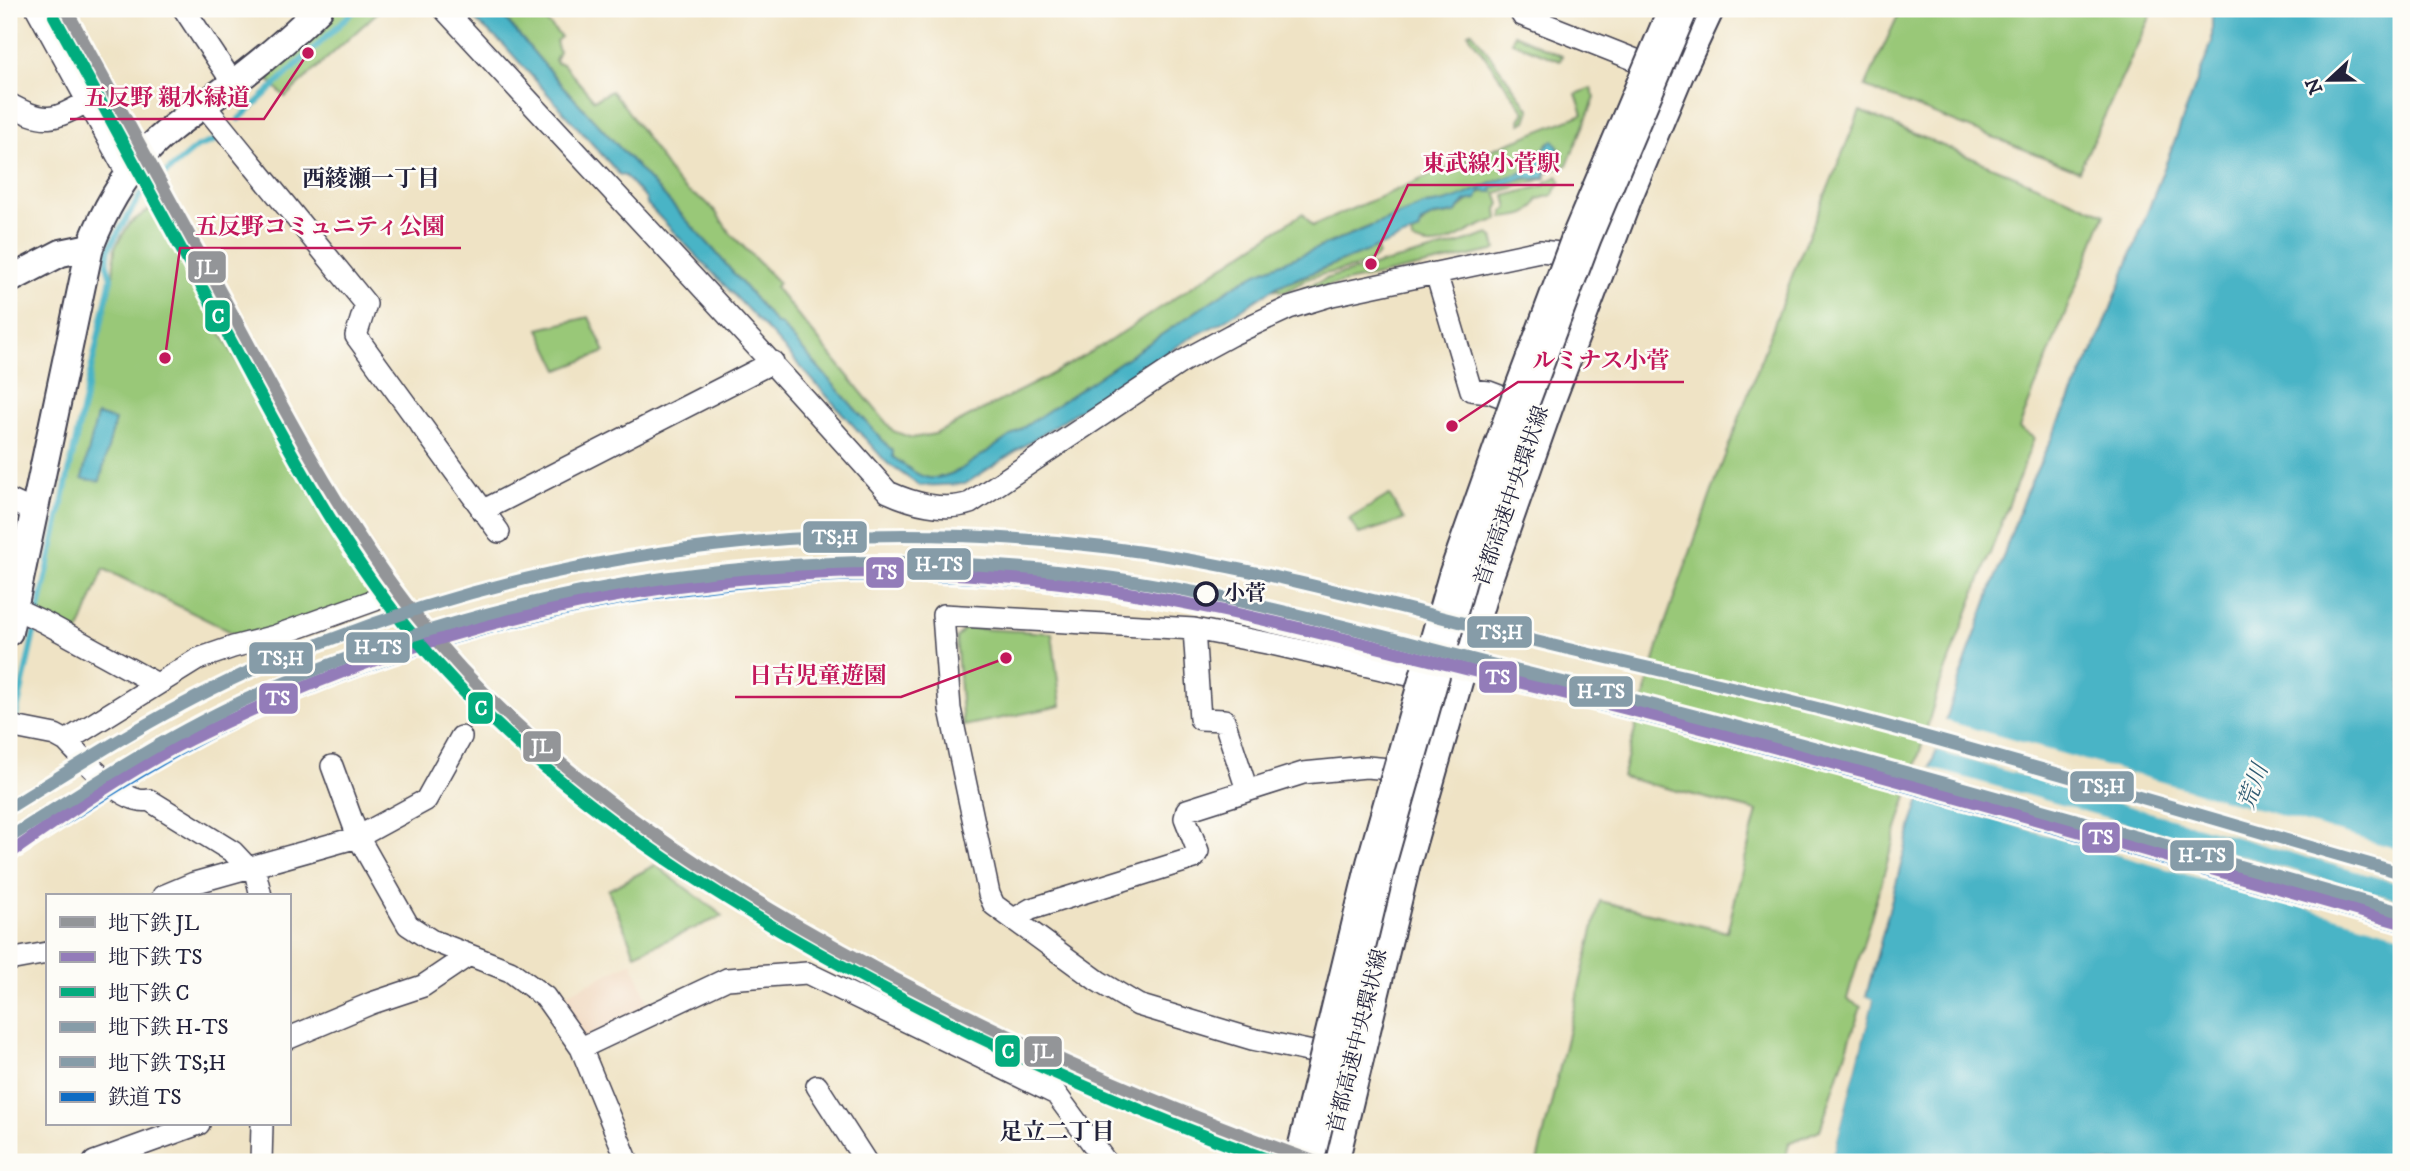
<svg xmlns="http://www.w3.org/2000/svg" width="2410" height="1171" viewBox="0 0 2410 1171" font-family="'IM FELL DW Pica','Noto Serif JP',serif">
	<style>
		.built { fill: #f0d6bc }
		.green { fill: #99c878; stroke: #5e755a; stroke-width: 2 }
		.water { fill: #48b4c6; stroke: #356b80; stroke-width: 2 }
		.pier { fill: #efe3c5 }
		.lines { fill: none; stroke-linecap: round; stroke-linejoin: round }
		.stream { stroke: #48b4c6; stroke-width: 6 }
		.minor-casing { stroke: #413f50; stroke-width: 24 }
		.tertiary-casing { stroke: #413f50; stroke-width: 30 }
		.motorway-casing { stroke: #413f50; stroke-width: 42 }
		.minor { stroke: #fff; stroke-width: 21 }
		.tertiary { stroke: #fff; stroke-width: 26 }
		.motorway { stroke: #fff; stroke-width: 38 }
		.motorway-bridge-casing { stroke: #413f50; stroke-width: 42; stroke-linecap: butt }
		.motorway-bridge { stroke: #fff; stroke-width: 38 }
		.rail-1-casing { stroke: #fdfcf7; stroke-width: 18 }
		.rail-1 { stroke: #0f6cc3; stroke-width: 12 }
		.metro-1-casing { stroke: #fdfcf7; stroke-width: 18 }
		.metro-2-casing { stroke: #fdfcf7; stroke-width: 18 }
		.metro-3-casing { stroke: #fdfcf7; stroke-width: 18 }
		.metro-4-casing { stroke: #fdfcf7; stroke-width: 18 }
		.metro-5-casing { stroke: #fdfcf7; stroke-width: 18 }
		.metro-1 { stroke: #939598; stroke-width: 12 }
		.metro-2 { stroke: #937cb9; stroke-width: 12 }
		.metro-3 { stroke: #03ac7e; stroke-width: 12 }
		.metro-4 { stroke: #869ca8; stroke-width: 12 }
		.metro-5 { stroke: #869ca8; stroke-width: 12 }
		.stop-dot { fill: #fdfcf7; stroke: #22223b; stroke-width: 3.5 }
		.labels { text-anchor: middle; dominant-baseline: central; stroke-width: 5; stroke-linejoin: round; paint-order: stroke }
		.street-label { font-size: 21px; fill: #22223b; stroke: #fdfcf7 }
		.stop-label { font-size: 21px; font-weight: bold; fill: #22223b; stroke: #fdfcf7; text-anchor: start }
		.neighbourhood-label { font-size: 23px; font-weight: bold; fill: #22223b; stroke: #fdfcf7 }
		.water-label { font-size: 23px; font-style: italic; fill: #315c73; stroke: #fdfcf7 }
		.leader { fill: none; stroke: #c2185b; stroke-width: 2.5 }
		.callout-dot { fill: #c2185b; stroke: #fdfcf7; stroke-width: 2.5 }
		.callout-label { font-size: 23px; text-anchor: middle; font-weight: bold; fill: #c2185b; stroke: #fdfcf7; stroke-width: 5; stroke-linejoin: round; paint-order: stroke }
		.line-badge { stroke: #fdfcf7; stroke-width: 2.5 }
		.badge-label { font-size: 19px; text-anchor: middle; font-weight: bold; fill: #fff }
	</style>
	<rect width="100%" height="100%" fill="#fdfcf7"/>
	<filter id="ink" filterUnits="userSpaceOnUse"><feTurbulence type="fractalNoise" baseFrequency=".0143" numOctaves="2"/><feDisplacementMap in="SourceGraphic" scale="14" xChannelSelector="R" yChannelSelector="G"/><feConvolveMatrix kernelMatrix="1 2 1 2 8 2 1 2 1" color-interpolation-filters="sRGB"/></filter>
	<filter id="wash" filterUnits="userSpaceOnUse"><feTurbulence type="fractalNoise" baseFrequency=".00686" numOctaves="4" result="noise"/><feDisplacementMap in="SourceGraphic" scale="28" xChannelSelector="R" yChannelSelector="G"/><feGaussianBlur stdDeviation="1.57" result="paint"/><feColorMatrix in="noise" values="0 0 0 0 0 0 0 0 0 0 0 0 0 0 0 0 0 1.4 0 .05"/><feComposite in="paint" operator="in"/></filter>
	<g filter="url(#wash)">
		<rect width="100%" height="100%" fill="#efe3c5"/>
		<path class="built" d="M632 962 652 1011 581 1044 552 1001Z"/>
		<path class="green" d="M330 9H381L285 97 261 72Z
			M497 9H535L561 37 556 41 559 52 555 60 557 63 563 64 594 100 611 91 625 107 676 181 688 192 705 201 715 211 730 233 779 283 775 287 893 431 912 438 935 434 1041 380 1108 342 1303 213 1312 226 1485 152 1583 114 1576 94 1591 88 1595 98 1567 165 1546 172V178L1496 193 1500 204 1497 209 1498 220C1468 224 1444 258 1412 240L1411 234 1419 231C1424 213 1441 217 1455 213 1467 203 1475 189 1492 192V188L1530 178 1544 172 1546 160 1559 149 1549 142 1534 161 1532 169 1492 183 1462 198 1441 205H1423L1329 243 1237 284 960 470C926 486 921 477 893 457V452L781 325H777L713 249 558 81Z
			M1901 9H2154L2079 171 1865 87Z
			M1472 31 1530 110 1526 121 1521 124 1520 120 1525 112 1468 33Z
			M1514 34 1562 56 1560 61 1512 42Z
			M1860 111 2105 214 2019 428 2034 438 1938 690 1847 999 1861 1007 1820 1130 1789 1143 1785 1162H1537L1600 901 1727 932 1757 811 1622 777 1663 629 1716 480 1795 268Z
			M1558 176 1561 181 1553 195 1538 199C1532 217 1519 216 1503 218V211L1508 208 1505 196 1546 185V182Z
			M153 207 279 438 375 598 245 639 104 569 77 636 38 617 113 278 115 247 130 223Z
			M1489 234 1493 237 1496 249 1493 251 1304 291 1302 288 1334 276 1458 244Z
			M1377 247 1378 254C1367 271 1329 270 1310 278 1301 282 1293 288 1285 292L1273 289Z
			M589 317 605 352 559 370 539 329Z
			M1389 495 1404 520 1359 534 1349 519Z
			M965 628 1052 633 1061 706 963 726 956 638Z
			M655 865 723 916 635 954 608 890Z"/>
		<path class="water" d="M470 9H497L558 81 713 249 776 324H780L893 452V457C921 477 926 486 960 470L1237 284 1257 273 1423 205C1449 204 1467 194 1490 184 1503 178 1518 174 1532 169 1534 160 1545 145 1553 140L1559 149 1546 160 1545 177 1535 179 1526 178 1492 188 1493 192 1480 191 1477 199 1466 201 1455 213 1434 216 1422 222 1419 231 1278 286 1222 322 1187 340 965 484 920 486 887 463 773 336 647 204 646 199 625 176 620 175 504 45 470 16Z
			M2212 9H2401V1162H1819L1834 1151 1873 1001 1866 996 1911 827 1961 674 2025 495 2103 329 2212 42Z
			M97 415 115 420 100 481 82 479Z"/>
		<path class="pier" d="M1943 720 2401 850V884L1933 750Z
			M1927 767 2401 901V935L1917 798Z
			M1866 996 1873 1000 1834 1152 1819 1162H1816L1831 1150 1869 1002 1864 999Z"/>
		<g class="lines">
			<path class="stream" d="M239 119 356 9
				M9 748 111 278 107 265 109 248 141 194 197 147 219 139"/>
		</g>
	</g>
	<g filter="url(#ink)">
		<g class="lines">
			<defs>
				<path id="minor" d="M37 9 128 175
					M184 9 233 83
					M444 9C592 170 743 328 888 492 912 503 944 512 970 503L1183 361 1231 335 1289 308 1332 295 1540 251 1560 253
					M1522 15 1661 70
					M9 104C45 124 53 121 88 101
					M204 105 366 304 356 336 499 532
					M1436 273 1471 390 1489 392 1505 398
					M9 500 35 512
					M482 511 773 362
					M14 608 44 622 157 684
					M1194 629 943 615 950 709 989 894 994 905 1098 981 1138 1005 1252 1039 1317 1053
					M9 726 55 735 66 741C84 759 123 806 149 800L233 852 248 868
					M66 741 198 659 233 647 275 636 375 600
					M332 766 358 837 408 925 431 940 510 971 545 997 581 1048 628 1162
					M1247 790 1224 720 1200 719 1194 629 1272 644 1417 677
					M254 867 261 896
					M163 896 194 883 358 837 426 800 461 737
					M1014 919 1031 909 1194 858 1198 851 1185 818 1187 810 1303 773 1366 767 1391 769
					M9 960 47 953
					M289 1038 372 1003 423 986 469 955
					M581 1048 727 979 807 973 1056 1094 1106 1162
					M817 1086 866 1162
					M94 1162 199 1124
					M261 1162 262 1124"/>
				<path id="tertiary" d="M9 280 61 253 90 247
					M9 632 90 247C105 209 121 181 148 150 168 128 196 111 220 93 255 67 288 40 319 9"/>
				<path id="motorway" d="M1329 1162 1401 863 1480 586 1548 393 1624 193 1675 71 1704 9"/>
			</defs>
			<use href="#minor" class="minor-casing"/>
			<use href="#tertiary" class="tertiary-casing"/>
			<use href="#motorway" class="motorway-casing"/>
			<use href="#minor" class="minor"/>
			<use href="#tertiary" class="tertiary"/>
			<use href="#motorway" class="motorway"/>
			<defs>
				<path id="motorway-bridge" d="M1304 1162 1376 864 1458 576 1520 401 1582 236 1678 9"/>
			</defs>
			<use href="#motorway-bridge" class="motorway-bridge-casing"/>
			<use href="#motorway-bridge" class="motorway-bridge"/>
			<defs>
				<path id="rail-1" d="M17 850C97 798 177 745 265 707 524 593 813 550 1094 590 1246 611 1395 655 1543 691 1830 762 2113 845 2397 925"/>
			</defs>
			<use href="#rail-1" class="rail-1-casing"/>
			<use href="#rail-1" class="rail-1"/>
			<defs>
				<path id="metro-1" d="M66 9C121 110 177 211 232 313 288 417 343 523 416 616 518 744 652 840 792 922 959 1019 1134 1097 1316 1162"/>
				<path id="metro-2" d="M9 854C67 813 126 772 189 740 444 611 730 552 1015 578 1189 594 1360 644 1530 685 1823 756 2111 841 2401 923"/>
				<path id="metro-3" d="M54 16C109 118 166 220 221 322 277 427 332 535 407 628 526 774 682 878 846 968 983 1044 1127 1109 1275 1162"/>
				<path id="metro-4" d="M9 838C90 786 170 733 258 694 522 578 806 539 1091 575 1241 594 1396 641 1543 677 1831 748 2116 831 2401 912"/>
				<path id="metro-5" d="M9 808C90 757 171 706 259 667 282 657 306 649 329 640 575 545 842 516 1104 547 1257 565 1406 610 1556 646 1661 671 1767 694 1872 722 2049 769 2225 823 2401 873"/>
			</defs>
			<use href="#metro-1" class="metro-1-casing"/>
			<use href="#metro-2" class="metro-2-casing"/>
			<use href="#metro-3" class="metro-3-casing"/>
			<use href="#metro-4" class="metro-4-casing"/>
			<use href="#metro-5" class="metro-5-casing"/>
			<use href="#metro-1" class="metro-1"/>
			<use href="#metro-2" class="metro-2"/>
			<use href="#metro-3" class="metro-3"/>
			<use href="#metro-4" class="metro-4"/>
			<use href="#metro-5" class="metro-5"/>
		</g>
	</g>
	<circle class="stop-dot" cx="1206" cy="594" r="11"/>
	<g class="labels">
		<g class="street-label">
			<text transform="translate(1512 496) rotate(-71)">首都高速中央環状線</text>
			<text transform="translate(1358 1041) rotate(-76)">首都高速中央環状線</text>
		</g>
		<g class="stop-label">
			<text x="1224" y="594">小菅</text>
		</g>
		<g class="neighbourhood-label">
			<text x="371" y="179">西綾瀬一丁目</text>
			<text x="1057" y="1132">足立二丁目</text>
		</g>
		<g class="water-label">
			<text transform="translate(2254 787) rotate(-70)">荒川</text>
		</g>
	</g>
	<path class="leader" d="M308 53L264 119H70M1371 264L1408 185H1574M165 358L180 248H461M1452 426L1518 382H1684M1006 658L901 697H735"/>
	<g class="callout-dot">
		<circle cx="308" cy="53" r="7"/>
		<circle cx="1371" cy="264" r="7"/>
		<circle cx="165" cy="358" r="7"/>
		<circle cx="1452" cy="426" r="7"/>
		<circle cx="1006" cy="658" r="7"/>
	</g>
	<g class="callout-label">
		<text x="167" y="105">五反野 親水緑道</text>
		<text x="1491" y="171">東武線小菅駅</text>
		<text x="320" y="234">五反野コミュニティ公園</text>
		<text x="1601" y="368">ルミナス小菅</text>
		<text x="818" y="683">日吉児童遊園</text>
	</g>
	<g class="line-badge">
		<rect x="187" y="250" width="40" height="34" rx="7" fill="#939598"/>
		<rect x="204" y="299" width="27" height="34" rx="7" fill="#03ac7e"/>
		<rect x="802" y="520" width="66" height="34" rx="7" fill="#869ca8"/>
		<rect x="906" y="547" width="66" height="34" rx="7" fill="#869ca8"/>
		<rect x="865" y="556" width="40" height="33" rx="7" fill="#937cb9"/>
		<rect x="1466" y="615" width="67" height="34" rx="7" fill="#869ca8"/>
		<rect x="345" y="631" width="66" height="33" rx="7" fill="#869ca8"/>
		<rect x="248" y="641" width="66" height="34" rx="7" fill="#869ca8"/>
		<rect x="1478" y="660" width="40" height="34" rx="7" fill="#937cb9"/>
		<rect x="1568" y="675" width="66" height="33" rx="7" fill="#869ca8"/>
		<rect x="258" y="682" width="41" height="33" rx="7" fill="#937cb9"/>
		<rect x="467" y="691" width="27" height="34" rx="7" fill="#03ac7e"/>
		<rect x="522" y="730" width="40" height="33" rx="7" fill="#939598"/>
		<rect x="2069" y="770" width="66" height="33" rx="7" fill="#869ca8"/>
		<rect x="2081" y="821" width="40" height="33" rx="7" fill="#937cb9"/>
		<rect x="2169" y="839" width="66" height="33" rx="7" fill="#869ca8"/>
		<rect x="994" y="1034" width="27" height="34" rx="7" fill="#03ac7e"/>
		<rect x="1023" y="1035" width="40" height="33" rx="7" fill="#939598"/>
	</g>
	<g class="badge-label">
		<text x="207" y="274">JL</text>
		<text x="218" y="323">C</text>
		<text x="835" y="544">TS;H</text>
		<text x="939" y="571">H-TS</text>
		<text x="885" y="579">TS</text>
		<text x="1500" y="639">TS;H</text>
		<text x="378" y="654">H-TS</text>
		<text x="281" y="665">TS;H</text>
		<text x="1498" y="684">TS</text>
		<text x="1601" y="698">H-TS</text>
		<text x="278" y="705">TS</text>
		<text x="481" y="715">C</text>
		<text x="542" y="753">JL</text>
		<text x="2102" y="793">TS;H</text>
		<text x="2101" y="844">TS</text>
		<text x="2202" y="862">H-TS</text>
		<text x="1008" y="1058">C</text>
		<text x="1043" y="1058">JL</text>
	</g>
	<rect width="2410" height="1171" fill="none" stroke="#fdfcf7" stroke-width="35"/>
	<rect x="46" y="894" width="245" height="231" fill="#fdfcf7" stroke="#a5a5ac" stroke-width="2"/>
	<rect x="60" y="917" width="35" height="10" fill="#939598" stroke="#a5a5ac" stroke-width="2"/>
	<text x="108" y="930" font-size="21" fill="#22223b">地下鉄 JL</text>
	<rect x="60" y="952" width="35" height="10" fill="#937cb9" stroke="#a5a5ac" stroke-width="2"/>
	<text x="108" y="964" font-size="21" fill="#22223b">地下鉄 TS</text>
	<rect x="60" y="987" width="35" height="10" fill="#03ac7e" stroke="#a5a5ac" stroke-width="2"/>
	<text x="108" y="1000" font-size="21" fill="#22223b">地下鉄 C</text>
	<rect x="60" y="1022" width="35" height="10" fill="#869ca8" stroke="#a5a5ac" stroke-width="2"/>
	<text x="108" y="1034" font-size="21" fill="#22223b">地下鉄 H-TS</text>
	<rect x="60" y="1057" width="35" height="10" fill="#869ca8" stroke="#a5a5ac" stroke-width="2"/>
	<text x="108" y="1070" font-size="21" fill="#22223b">地下鉄 TS;H</text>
	<rect x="60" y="1092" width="35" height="10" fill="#0f6cc3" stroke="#a5a5ac" stroke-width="2"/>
	<text x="108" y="1104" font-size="21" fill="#22223b">鉄道 TS</text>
	<g transform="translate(2329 80) rotate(248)" stroke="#fdfcf7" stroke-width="5" paint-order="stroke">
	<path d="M0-5L12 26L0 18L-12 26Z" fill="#22223b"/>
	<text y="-10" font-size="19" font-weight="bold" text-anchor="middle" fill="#22223b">N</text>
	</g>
</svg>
